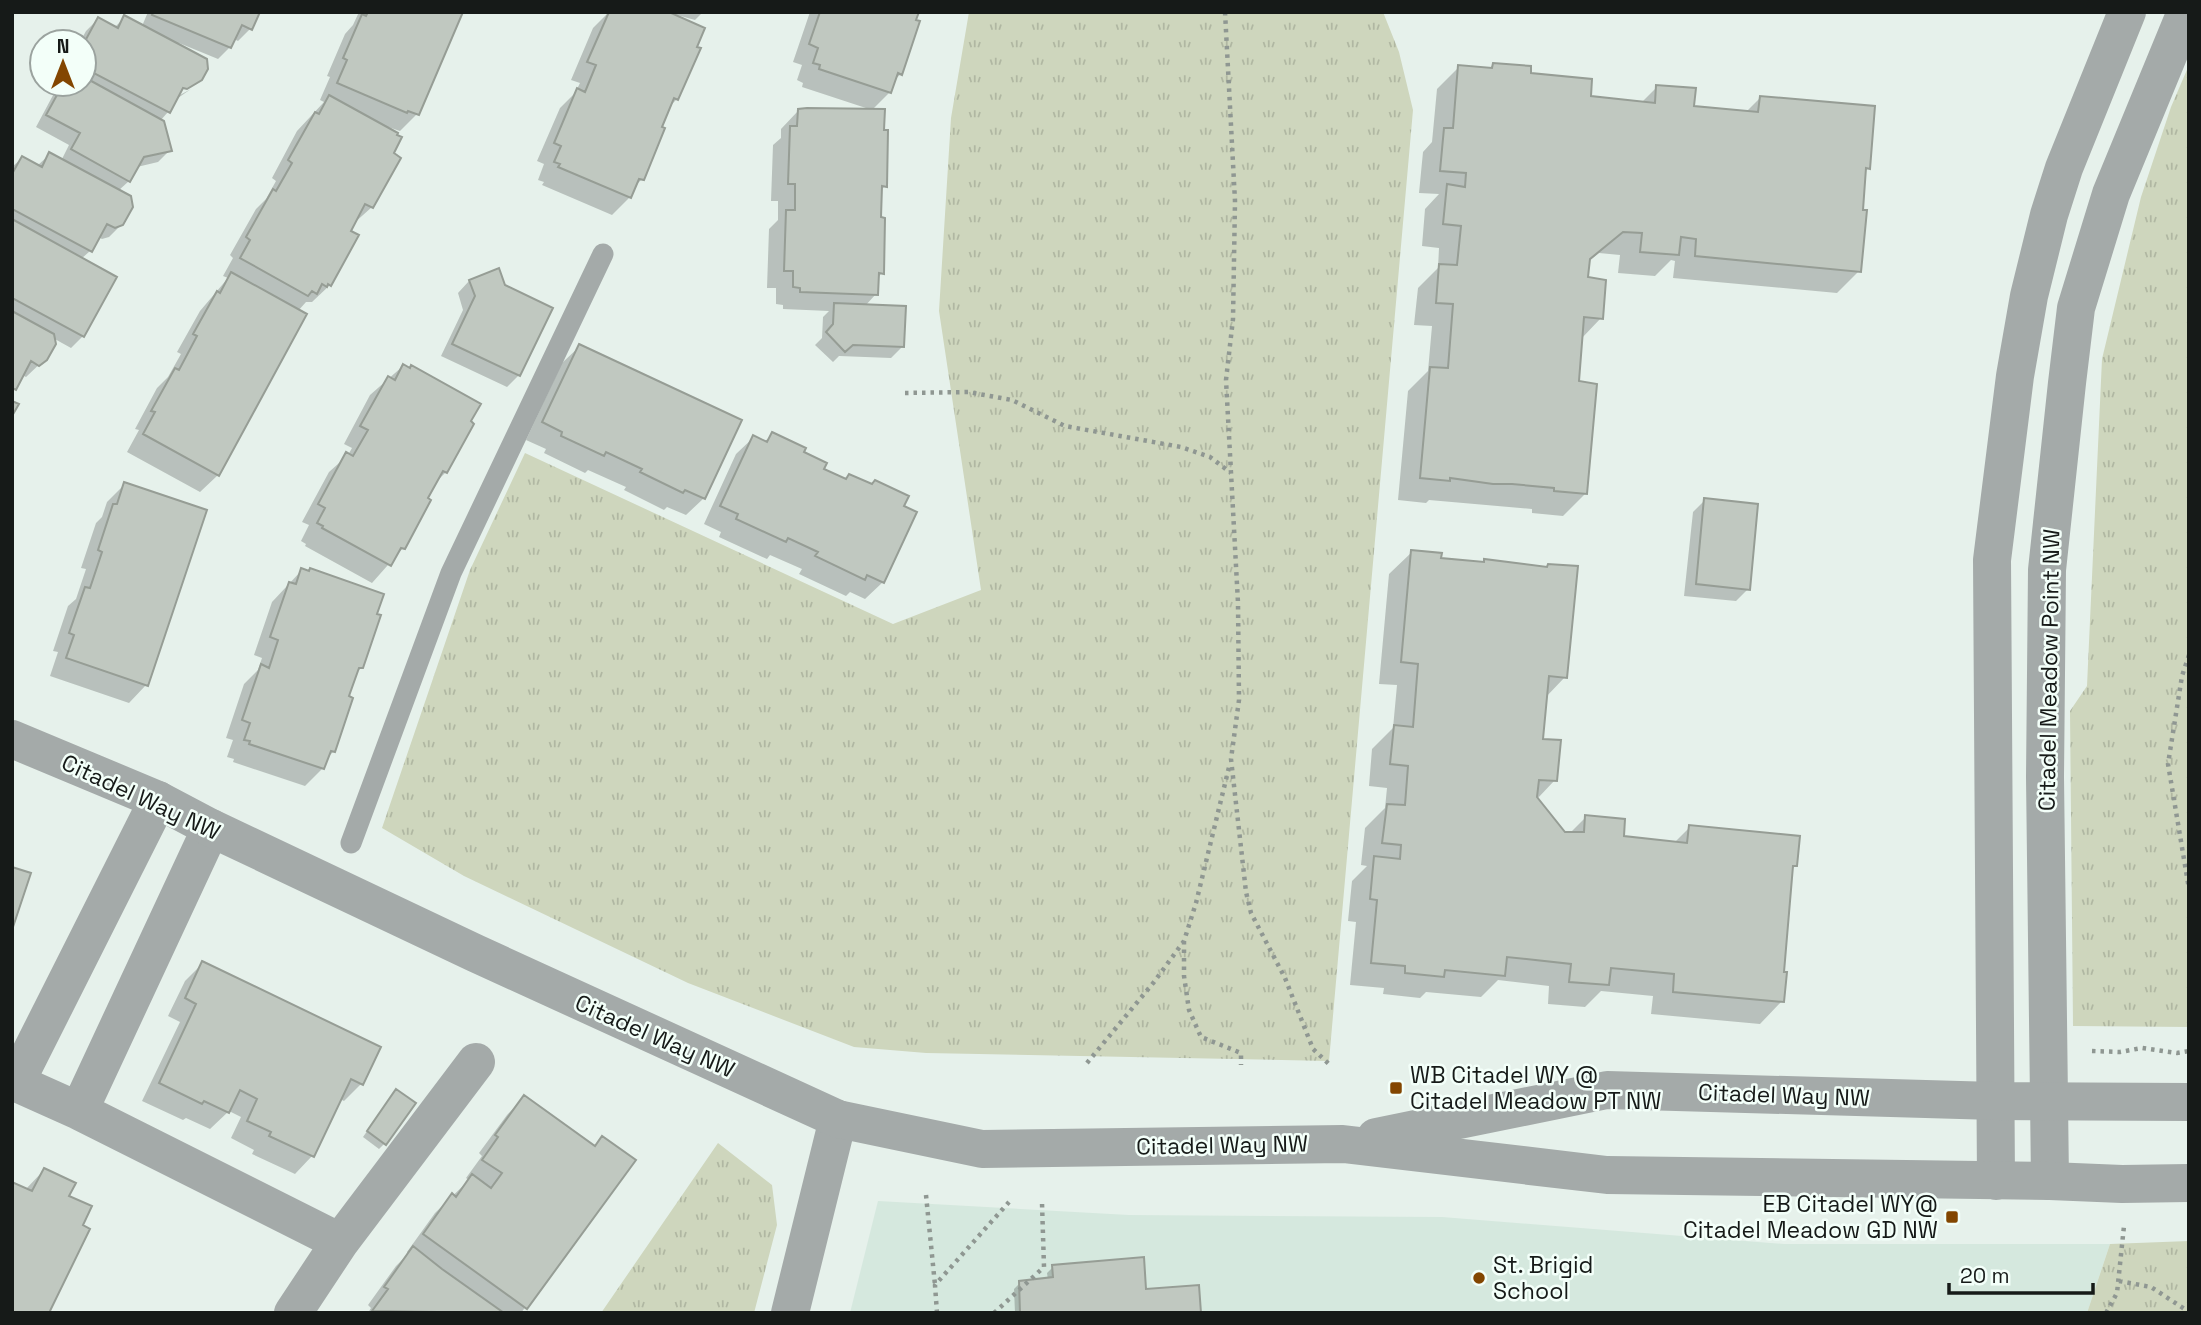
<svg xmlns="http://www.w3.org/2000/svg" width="2201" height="1325" viewBox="0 0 2201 1325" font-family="'Space Grotesk',sans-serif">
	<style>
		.built { fill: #d5e8de }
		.park { fill: url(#park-tufts) }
		.shadow { fill: #0003 }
		.building { fill: #c0c8c0; stroke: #969d95; stroke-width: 2 }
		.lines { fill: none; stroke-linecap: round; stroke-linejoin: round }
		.path { stroke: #8f9792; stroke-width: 4.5; stroke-dasharray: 3.5 5; stroke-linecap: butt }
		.service { stroke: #a4aaa9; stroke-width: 21 }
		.minor { stroke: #a4aaa9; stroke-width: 38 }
		.tertiary { stroke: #a4aaa9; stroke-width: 38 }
		.poi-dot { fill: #834601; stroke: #f3fff9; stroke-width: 2.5 }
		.labels { text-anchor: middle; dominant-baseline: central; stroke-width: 5; stroke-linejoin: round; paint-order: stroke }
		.street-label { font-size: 23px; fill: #161a18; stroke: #f3fff9 }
		.poi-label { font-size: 23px; fill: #161a18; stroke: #f3fff9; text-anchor: start }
	</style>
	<defs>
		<pattern id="park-tufts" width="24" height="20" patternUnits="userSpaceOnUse" patternTransform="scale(1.75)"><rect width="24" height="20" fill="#ced6bd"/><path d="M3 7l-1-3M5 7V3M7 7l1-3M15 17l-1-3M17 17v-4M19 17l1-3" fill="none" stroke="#b0b7a2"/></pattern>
	</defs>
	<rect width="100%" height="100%" fill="#e6f1eb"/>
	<path class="built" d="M878 1201 1129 1215 1442 1217 1784 1244H2110L2087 1313H850Z"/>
	<path class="park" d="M969 12H1383L1399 52 1413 110 1329 1061 926 1053 854 1047 688 983 464 876 382 828 470 570 525 453 893 624 981 590 939 311 951 118Z
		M2189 65V1027L2073 1026 2070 711 2087 686 2102 359 2141 197 2171 107Z
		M718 1143 772 1185 777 1225 754 1313H601Z
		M2189 1241V1313H2087L2110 1244Z"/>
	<path class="shadow" d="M148 12H258L250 29 238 41 234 39 230 47 218 59 179 43 177 45 200 79 195 85V82L178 92 180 95 191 89 175 100 168 112 160 121 170 150 158 162 137 167 129 181 118 191 122 224 109 237 102 239 98 237 90 251 81 259 83 336 71 348 53 338 45 359 26 377 22 375 12 391V167L22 158 37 166 49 155 61 161 69 145 36 127 59 84H84V42H80L86 31 98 19 114 28 125 17 142 26Z
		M359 12H461L417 114 400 131 388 127 387 129 372 207 353 224 330 285 312 302H306L298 311 218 475 200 492 127 452 139 430 135 429 157 388 168 377 181 354 177 352 200 311 228 278 223 276 233 258 230 255 256 209 266 199 276 181 272 178 297 131 324 102 320 100 330 77 327 76 345 34 353 25Z
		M609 12H703L695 20 677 15V99L667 109 642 179 633 188 630 197 612 215 542 185 544 182 538 180 544 164 537 161 560 108 575 93 580 83 571 80 593 28Z
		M810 12H917L901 74 893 81 890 92 872 110 802 87 803 83 797 80 802 65 793 62Z
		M1493 65 1529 75 1589 98 1641 103 1657 87 1692 108 1745 113 1761 97 1868 168 1864 172 1859 271 1837 293 1673 278 1675 261 1671 260 1655 276 1618 273 1620 255 1599 253 1588 262 1586 279 1601 318 1581 339 1577 383 1586 493 1563 516 1532 513V509L1429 500 1426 503 1398 500 1408 391 1428 371 1432 326 1414 325 1418 288 1438 268 1439 248 1422 246 1425 209 1439 194 1419 193 1423 152 1432 142 1437 89 1459 67 1488 70Z
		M798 111 885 186 880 191 882 273 877 278 876 294 865 306 903 346 891 358 839 356 833 362 815 345 822 338 823 317 829 311 783 309V305L776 304V288H767L769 229 778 220V201H771L773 145 781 138V129Z
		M469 281 503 286 519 375 507 387 441 356 463 310 458 293Z
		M580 346 704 498 686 515 667 507 664 510 624 490 626 487 588 470 585 473 544 453 546 449 526 440 562 363Z
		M403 366 446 472 433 485 403 548 372 583 305 546 306 544 301 541 309 525 302 522 329 472 348 455 352 448 344 444 370 395Z
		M772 435 802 453 822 470 845 480 849 476 883 582 865 599 850 592 846 596 799 574 802 569 770 555 767 559 719 537 721 532 704 524 736 454 754 437 764 442Z
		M125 484 146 685 129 703 50 676 58 652 53 651 68 606 76 599 86 569 81 568 96 523 102 517 107 502Z
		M1705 500 1748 589 1736 601 1684 596 1693 512Z
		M1412 552 1439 560 1482 564 1485 561 1545 568 1548 565 1565 677 1545 698 1541 740 1555 780 1537 799 1564 833 1569 834 1586 817 1622 838 1674 843 1690 827 1796 865 1791 870 1782 973V1001L1760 1024 1651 1014 1653 996 1601 991 1585 1007 1548 1004 1549 986 1498 980 1481 997 1426 992 1420 998 1383 994 1384 988 1350 985 1356 922 1348 921 1352 881 1367 866 1361 865 1365 828 1385 808 1387 788 1369 786 1372 749 1393 728 1397 685 1379 684 1389 574Z
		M302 570 375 615 361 668 355 674 347 697 351 699 333 752 326 759 323 768 305 786 233 762 234 759 227 757 233 740 226 738 244 684 258 670 262 658 254 655 272 602Z
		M203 963 362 1083 344 1101 340 1099 312 1156 295 1174 252 1154 254 1150 231 1138 241 1117 229 1111 210 1129 186 1118 183 1120 142 1101 180 1022 168 1016 185 981Z
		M391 1097 385 1143 379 1149 363 1137Z
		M524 1097 593 1147 603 1138 633 1160 521 1313H368L371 1308 368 1305 396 1266 408 1254 407 1252 435 1213 469 1180 466 1178 482 1156 479 1153 507 1115Z
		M44 1170 67 1197 47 1313 25 1190Z
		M1053 1267 1144 1290 1199 1313H1015L1014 1289 1020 1283 1048 1280 1047 1273Z"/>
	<path class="building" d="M153 12H260L252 30 242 25 231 48 152 15Z
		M368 12H463L419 115 408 111 407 113 337 83 347 60 343 58 362 14 366 16Z
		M609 12H669L705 28 697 47 701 48 678 100 674 98 662 127 665 128 644 180 639 179 631 198 558 167 560 164 554 162 561 146 554 143 577 88 585 92 596 65 587 62Z
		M820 12H919L916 20 920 21 902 75 898 73 891 93 819 69 820 65 813 63 818 48 809 44Z
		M124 15 207 59 208 69 202 80 187 89 183 88 170 113 84 68V43L98 17 118 28Z
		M1493 63 1531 66V73L1592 79 1591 96 1655 103 1656 85 1696 88 1694 106 1758 112 1760 96 1875 106 1870 169 1866 168 1863 210H1867L1861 272 1695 256 1696 239 1681 237 1679 255 1640 252 1642 233 1623 232 1590 259 1588 277 1606 280 1603 319 1584 317 1579 381 1597 384 1587 494 1554 491V488L1512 484H1493L1450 478V481L1420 478 1430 367 1448 368 1453 304 1436 303 1439 264 1457 265 1461 226 1443 224 1447 184 1465 187 1466 173 1440 171 1444 128H1453L1458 65 1492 68Z
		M84 77 164 121 172 151 144 157 130 182 71 149 80 133 46 115 63 84H84Z
		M329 95 398 133 397 135 402 137 394 153 401 158 373 208 365 204 351 231 359 235 331 286 328 284 327 287 322 284 317 294 312 291 308 296 240 258 250 240 246 237 273 189 276 191 292 163 288 160 315 112 319 114Z
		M807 108 885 109 884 130H888L887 187 882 186 881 217 885 218 884 274 879 273 878 295 800 292V288L793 287V271H784L786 210H795V184H788L790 126H797L798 109Z
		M49 152 131 196 133 207 123 225 115 228 107 224 92 252 12 209V174L22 156 42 167Z
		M12 219 117 277 84 337 12 298Z
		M499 268 505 285 553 308 520 376 452 344 475 296 469 280Z
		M231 272 307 314 219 476 143 434 155 412 151 411 175 368 179 370 197 336 193 334 217 291 220 293Z
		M834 303 906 306 904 347 853 345 845 352 826 332 833 324Z
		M12 311 54 334 56 344 47 360 39 366 31 361 16 390 12 388Z
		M579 344 742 420 705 499 685 490 683 493 640 472 642 469 606 452 604 456 561 436 562 432 542 422Z
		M403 364 410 368 411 365 481 404 471 421 474 424 447 473 443 471 428 498 431 500 405 549 401 548 391 566 322 528 323 526 317 523 325 508 318 504 346 452 353 456 368 430 360 426 388 376 395 380Z
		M12 401 19 404 12 416Z
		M772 432 806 448 804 452 827 463 824 469 846 479 849 474 872 484 875 480 909 496 904 506 917 512 884 583 867 575 865 580 815 556 818 552 788 538 786 542 736 519 738 514 720 506 753 435 767 442Z
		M124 482 207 510 148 686 66 658 74 635 69 633 85 587 90 588 102 552 98 550 113 504H117Z
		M1704 498 1758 504 1750 590 1696 584Z
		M1411 550 1442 553 1441 558 1484 562V559L1547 567 1548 564 1578 566 1567 678 1549 676 1543 739 1561 740 1557 781 1539 780 1537 797 1565 832H1584L1585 815 1625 819 1624 836 1687 843 1689 825 1800 836 1797 866H1793L1784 972H1787L1784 1002 1673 992 1674 974 1611 968 1609 985 1569 982 1571 964 1507 957 1505 976 1445 970 1444 977 1405 973V966L1371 963 1377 900 1370 899 1374 856 1400 859 1401 845 1382 843 1387 804 1405 805 1408 766 1390 764 1394 725 1413 727 1418 664 1401 662Z
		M301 568 309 571 310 568 384 594 377 614 381 615 363 668H359L349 696 353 698 335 752 331 751 324 769 249 744 250 741 244 740 250 723 242 720 261 664 269 668 278 640 270 637 289 582 296 584Z
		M12 867 31 873 12 930Z
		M202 961 381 1047 363 1085 351 1079 314 1157 269 1136 271 1132 247 1121 257 1099 240 1090 229 1113 204 1101 202 1104 159 1083 196 1004 185 998Z
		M396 1089 416 1103 386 1145 367 1131Z
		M524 1095 595 1146 602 1136 636 1160 527 1309 423 1234 452 1193 456 1197 472 1174 491 1188 502 1173 482 1160 498 1137 495 1135Z
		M44 1168 76 1183 69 1196 92 1206 83 1225 90 1229 49 1313H12V1182L32 1191Z
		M413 1246 442 1269 504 1313 372 1311 388 1289 384 1287Z
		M1144 1257 1146 1289 1199 1285 1201 1313H1020L1019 1281 1053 1277 1052 1265Z"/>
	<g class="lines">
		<path class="path" d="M1225 12 1235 201 1233 319 1226 380 1238 603 1239 700 1231 759 1246 892 1251 913 1285 978 1313 1049 1330 1065
			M905 393 968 392 1012 400 1065 426 1181 447 1210 457 1231 473
			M2189 655 2182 676 2168 764 2189 889
			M1184 941V976L1189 1010 1201 1037 1241 1053V1065
			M2092 1051 2120 1052 2142 1048 2177 1053 2189 1051
			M1087 1063 1154 982 1184 941 1196 903 1230 763
			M926 1195 935 1285
			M2119 1281 2151 1287 2189 1312
			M937 1313 935 1285 1009 1202
			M994 1313 1044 1267 1042 1203
			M2106 1313 2117 1293 2124 1226"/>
		<path class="service" d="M351 843 451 573 603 254"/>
		<path class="minor" d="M12 1081 79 1111 340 1242
			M16 1082 158 800
			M79 1111 211 828
			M1996 1181 1992 560 2015 376 2029 296 2049 215 2064 168 2127 12
			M2050 1181 2045 777 2047 570 2067 383 2076 308 2111 194 2186 12
			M293 1313 340 1242 476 1062
			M790 1313 838 1119"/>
		<path class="tertiary" d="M12 739 158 800 211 828 475 953 838 1119 982 1149 1343 1144 1607 1175 2050 1181 2122 1184 2189 1183
			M1376 1137 1607 1090 1995 1101 2189 1102"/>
	</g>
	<g class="poi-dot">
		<rect x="1389" y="1081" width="14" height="14" rx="3.5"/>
		<rect x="1945" y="1210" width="14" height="14" rx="3.5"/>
		<circle cx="1479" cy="1278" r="7"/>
	</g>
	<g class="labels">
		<g class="street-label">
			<text transform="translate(2049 670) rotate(-89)">Citadel Meadow Point NW</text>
			<text transform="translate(141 797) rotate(25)">Citadel Way NW</text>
			<text transform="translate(655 1036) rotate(24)">Citadel Way NW</text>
			<text transform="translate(1784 1095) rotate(2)">Citadel Way NW</text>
			<text transform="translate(1222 1145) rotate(-1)">Citadel Way NW</text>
		</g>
		<g class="poi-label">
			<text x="1410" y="1075">WB Citadel WY @<tspan x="1410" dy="26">Citadel Meadow PT NW</tspan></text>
			<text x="1938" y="1204" text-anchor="end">EB Citadel WY@<tspan x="1938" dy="26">Citadel Meadow GD NW</tspan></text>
			<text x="1493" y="1265">St. Brigid<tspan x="1493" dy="26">School</tspan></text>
		</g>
	</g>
	<rect width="2201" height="1325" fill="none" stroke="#161a18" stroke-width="28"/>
	<g transform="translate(63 63)"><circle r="33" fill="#f3fff9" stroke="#9ba39f" stroke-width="2"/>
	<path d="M0-5L12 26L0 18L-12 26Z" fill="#834601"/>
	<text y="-10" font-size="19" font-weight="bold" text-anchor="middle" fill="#161a18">N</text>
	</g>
	<path d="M1949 1283v10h144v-10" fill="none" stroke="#161a18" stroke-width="3.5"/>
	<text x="1960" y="1283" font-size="21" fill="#161a18" stroke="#f3fff9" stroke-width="5" paint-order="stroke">20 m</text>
</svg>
